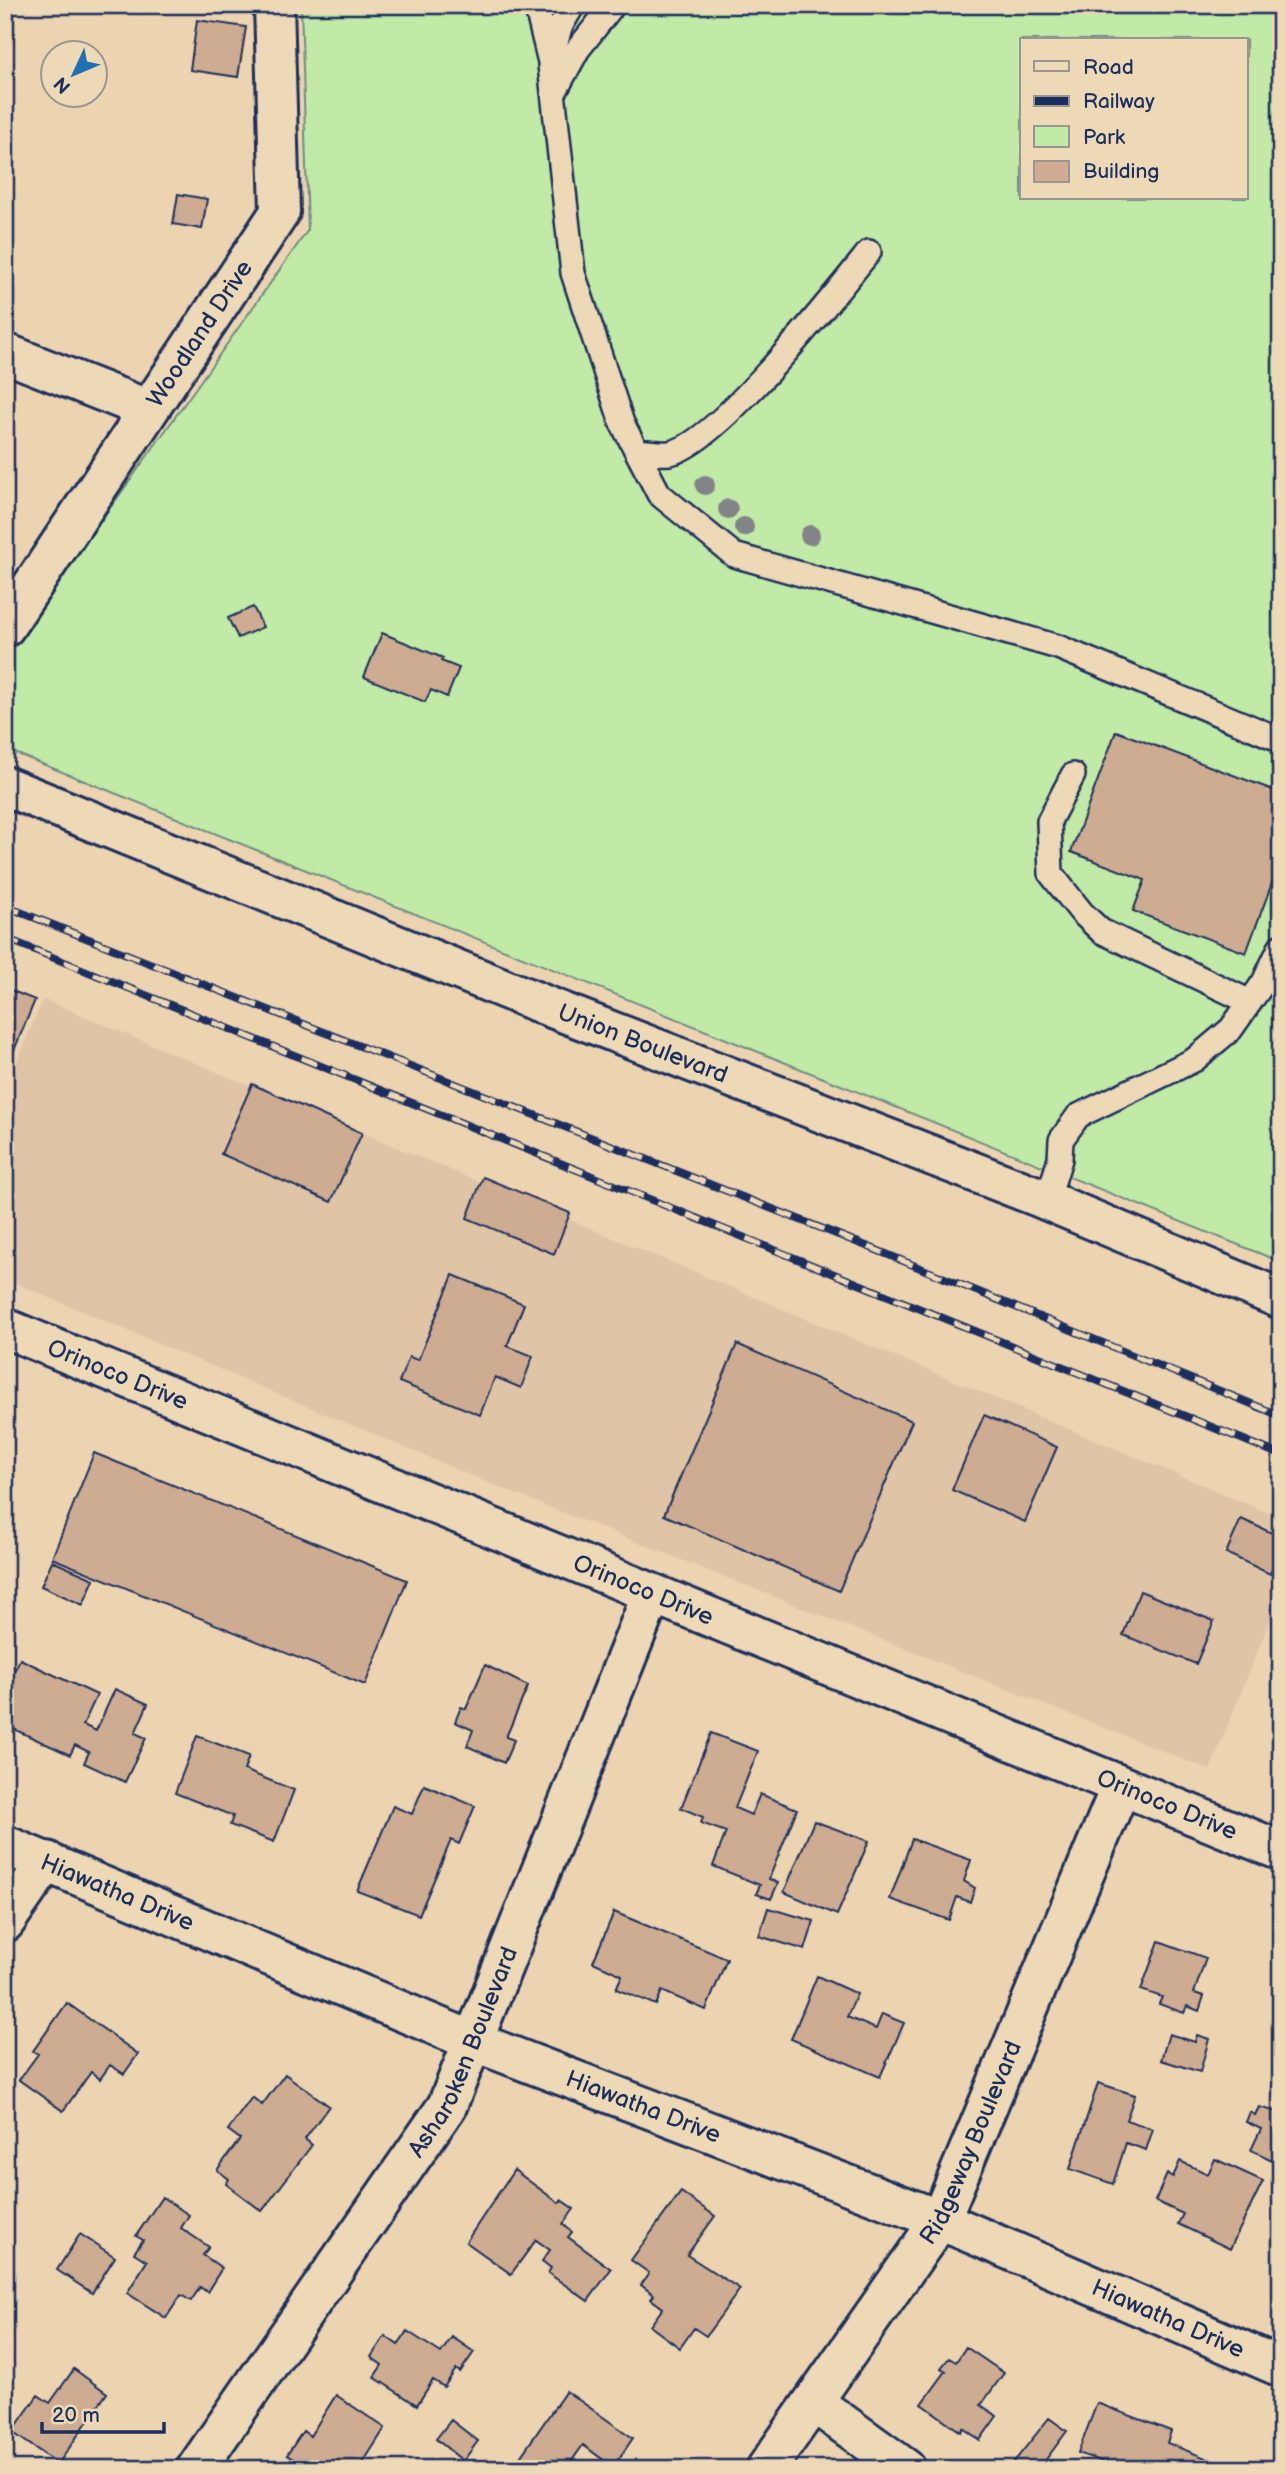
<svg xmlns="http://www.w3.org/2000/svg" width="1286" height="2474" font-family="'Balsamiq Sans',sans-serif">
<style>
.built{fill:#dfc5a6}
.green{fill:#c0eaa6;stroke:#6e8c82;stroke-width:2;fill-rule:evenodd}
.building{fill:#cdac91;stroke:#1b2f5e;stroke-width:2}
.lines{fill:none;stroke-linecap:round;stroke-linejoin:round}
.lane-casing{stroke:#1b2f5e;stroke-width:28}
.street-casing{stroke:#1b2f5e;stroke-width:44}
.secondary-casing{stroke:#1b2f5e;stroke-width:44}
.lane{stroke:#eed9b7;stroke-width:23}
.street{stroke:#eed9b7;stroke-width:38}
.secondary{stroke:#eed9b7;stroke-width:38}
.rail-casing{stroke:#1b2f5e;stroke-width:8}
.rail{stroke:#eed9b7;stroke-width:5;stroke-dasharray:16;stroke-linecap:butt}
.tree{fill:#838487}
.labels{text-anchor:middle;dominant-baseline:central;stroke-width:5;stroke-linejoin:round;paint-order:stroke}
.street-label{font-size:24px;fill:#1b2f5e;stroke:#eed9b7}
</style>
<rect width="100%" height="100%" fill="#edd4b1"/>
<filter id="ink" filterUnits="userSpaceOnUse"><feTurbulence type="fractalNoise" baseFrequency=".0143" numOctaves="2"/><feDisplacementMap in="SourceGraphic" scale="14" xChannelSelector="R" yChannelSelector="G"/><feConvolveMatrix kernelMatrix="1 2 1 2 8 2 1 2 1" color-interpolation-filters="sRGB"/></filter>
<g filter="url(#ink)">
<!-- built -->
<path class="built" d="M43 999 1281 1518V1593L1210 1770 498 1487 5 1279V1090Z"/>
<!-- green -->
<path class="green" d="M301 5H1281V1262L5 749V656L308 230ZM1022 40H1246V198H1022Z"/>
<!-- building -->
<path class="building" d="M197 20 246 27 238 77 190 70Z
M178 194 207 199 202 229 173 224Z
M253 607 263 627 238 638 228 618Z
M382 633 443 658 441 661 459 668 447 697 431 690 425 702 364 677Z
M1116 731 1281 793V859L1246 953 1133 911 1145 880 1071 852Z
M5 988 35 1000 5 1072Z
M252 1084 362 1133 331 1202 221 1154Z
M483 1177 570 1213 554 1254 467 1218Z
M453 1275 524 1304 507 1346 533 1356 521 1388 495 1377 480 1415 399 1382 409 1357 418 1360Z
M737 1344 912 1421 839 1591 664 1515Z
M984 1415 1057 1447 1025 1522 952 1490Z
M94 1453 407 1580 365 1685 52 1558Z
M1241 1519 1281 1537V1551L1270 1574 1226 1553Z
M52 1561 94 1579 83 1605 41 1586Z
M1140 1591 1214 1621 1196 1664 1123 1635Z
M20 1659 97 1695 83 1725 96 1731 115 1689 148 1704 135 1733 146 1738 125 1782 84 1763 89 1752 75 1745 70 1755 5 1725V1690Z
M485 1665 528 1686 506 1737 514 1740 504 1763 467 1746 473 1730 455 1722 461 1707 466 1709Z
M711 1733 758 1751 735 1808 751 1815 760 1794 797 1809 769 1879 778 1883 771 1899 756 1894 760 1885 713 1866 726 1832 701 1823 703 1817 681 1808Z
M197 1736 249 1756 244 1770 294 1790 274 1842 230 1825 233 1816 175 1793Z
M424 1785 475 1806 459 1844 451 1840 419 1915 357 1891 393 1806 412 1814Z
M814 1821 869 1841 837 1915 784 1892Z
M912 1839 971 1860 964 1881 975 1888 970 1902 957 1897 949 1920 890 1899Z
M768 1908 814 1921 805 1950 759 1936Z
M614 1912 727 1959 706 2010 662 1991 656 2005 616 1989 622 1975 593 1962Z
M1159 1941 1206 1958 1194 1993 1204 1996 1199 2011 1187 2006 1184 2013 1159 2004 1162 1997 1141 1990Z
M817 1976 857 1994 847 2017 876 2029 882 2014 904 2023 880 2077 791 2039Z
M67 2003 138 2054 124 2074 110 2065 100 2079 91 2072 63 2111 19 2080 38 2054 33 2051Z
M1169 2034 1195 2042 1197 2035 1209 2039 1200 2072 1161 2060Z
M285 2074 329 2106 305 2139 312 2145 262 2211 226 2184 229 2179 217 2170 240 2139 228 2130 252 2097 262 2105Z
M1098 2083 1135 2095 1126 2120 1153 2129 1146 2150 1126 2143 1113 2184 1070 2169Z
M1259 2107 1281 2113V2164L1251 2150 1261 2129 1246 2122 1250 2112 1255 2115Z
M1215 2159 1263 2181 1230 2249 1178 2224 1183 2214 1155 2201 1167 2174 1173 2177 1180 2161 1208 2174Z
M514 2170 559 2203 561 2200 574 2209 563 2224 572 2232 568 2237 611 2269 588 2301 548 2273 551 2268 542 2261 550 2250 536 2240 511 2274 466 2242Z
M681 2192 715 2216 687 2255 740 2289 706 2336 694 2328 680 2348 650 2326 663 2308 651 2299 654 2295 641 2285 649 2273 631 2260Z
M162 2197 189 2215 181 2228 209 2247 203 2255 222 2268 207 2292 200 2287 191 2301 181 2295 166 2318 127 2293 147 2261 134 2253 143 2240 136 2236Z
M80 2234 115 2257 92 2293 57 2270Z
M407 2331 441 2353 452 2337 474 2352 460 2372 456 2369 444 2387 433 2380 417 2405 374 2377 382 2365 371 2357 385 2336 398 2345Z
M966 2347 1004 2373 981 2405 997 2416 980 2440 963 2428 961 2432 922 2404 946 2371 941 2368 949 2358 956 2362Z
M74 2369 107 2393 58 2464 12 2432 38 2395 50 2403Z
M566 2391 633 2438 613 2467 583 2445 566 2469H512Z
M336 2395 385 2428 359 2469H308L287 2455 303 2431 310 2436Z
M1097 2403 1171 2431 1167 2443 1211 2460 1208 2469H1122L1078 2453Z
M1049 2418 1067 2431 1039 2469 1010 2467Z
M451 2420 478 2441 463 2461 436 2439Z"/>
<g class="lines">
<defs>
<path id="lane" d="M536 5 550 62
M573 5 560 27 550 65 573 273 622 423 659 494 734 555 1058 647 1281 740
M554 93 578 49 613 5
M637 451C647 452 659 454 669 453 715 447 836 293 869 252
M1073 775 1049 821 1051 874 1082 913 1101 931 1250 1002
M1047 1201 1060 1159 1061 1140 1078 1116 1194 1060 1231 1029 1264 982 1281 946"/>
<g id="street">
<path d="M5 353 147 409"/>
<path id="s1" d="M5 627 280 212 274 5"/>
<path id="s2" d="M5 1845 475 2042 940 2220 1281 2367"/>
<path d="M5 1922 47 1861"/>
<path d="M813 2402 906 2469"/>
<path id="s3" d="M196 2469 447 2106 652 1594"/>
<path id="s4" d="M766 2469 940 2220 1121 1786"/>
</g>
<g id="secondary">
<path id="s5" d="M5 786 552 1008 1036 1196 1281 1299"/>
<path id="s6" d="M5 1328 1281 1851"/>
</g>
</defs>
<!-- lane casing -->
<use href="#lane" class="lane-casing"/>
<!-- street casing -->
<use href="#street" class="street-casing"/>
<!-- secondary casing -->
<use href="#secondary" class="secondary-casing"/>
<!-- lane -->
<use href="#lane" class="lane"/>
<!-- street -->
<use href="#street" class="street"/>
<!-- secondary -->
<use href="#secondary" class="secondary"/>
<defs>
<path id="rail" d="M5 906 874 1249 1281 1416
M5 938 1281 1455"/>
</defs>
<!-- rail casing -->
<use href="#rail" class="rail-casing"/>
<!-- rail -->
<use href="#rail" class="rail"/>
</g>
<!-- trees -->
<g class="tree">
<circle cx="705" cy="485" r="10"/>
<circle cx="728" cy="509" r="10"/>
<circle cx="744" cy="527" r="10"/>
<circle cx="810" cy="535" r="10"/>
</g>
</g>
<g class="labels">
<!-- street labels -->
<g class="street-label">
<text stroke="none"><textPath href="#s1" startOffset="352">Woodland Drive</textPath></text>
<text stroke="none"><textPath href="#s5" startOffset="688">Union Boulevard</textPath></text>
<text stroke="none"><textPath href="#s6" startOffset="122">Orinoco Drive</textPath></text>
<text stroke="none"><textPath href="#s6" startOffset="690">Orinoco Drive</textPath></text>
<text stroke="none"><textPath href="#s6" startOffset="1256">Orinoco Drive</textPath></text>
<text stroke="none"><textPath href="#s2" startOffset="122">Hiawatha Drive</textPath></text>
<text stroke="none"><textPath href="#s3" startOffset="497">Asharoken Boulevard</textPath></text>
<text stroke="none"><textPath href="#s2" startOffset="690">Hiawatha Drive</textPath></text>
<text stroke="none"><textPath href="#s4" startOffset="387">Ridgeway Boulevard</textPath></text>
<text stroke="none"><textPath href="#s2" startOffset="1256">Hiawatha Drive</textPath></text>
</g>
</g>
<!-- margin -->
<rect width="1286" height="2474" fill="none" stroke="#eed9b7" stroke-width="28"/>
<rect x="14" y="14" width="1258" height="2446" fill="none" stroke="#1b2f5e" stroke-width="2.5" filter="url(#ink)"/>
<!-- legend -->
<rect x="1020" y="38" width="228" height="161" fill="#eed9b7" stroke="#9a9593" stroke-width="2"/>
<rect x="1034" y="61" width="35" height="10" fill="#eed9b7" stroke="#9a9593" stroke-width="2"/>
<text x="1083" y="74" font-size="21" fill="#1b2f5e">Road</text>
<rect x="1034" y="96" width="35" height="10" fill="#1b2f5e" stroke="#9a9593" stroke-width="2"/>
<text x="1083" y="108" font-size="21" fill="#1b2f5e">Railway</text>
<rect x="1034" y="126" width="35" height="21" fill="#c0eaa6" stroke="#9a9593" stroke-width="2"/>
<text x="1083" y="144" font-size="21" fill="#1b2f5e">Park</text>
<rect x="1034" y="161" width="35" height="21" fill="#cdac91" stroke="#9a9593" stroke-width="2"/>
<text x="1083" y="178" font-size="21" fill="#1b2f5e">Building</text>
<!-- north arrow -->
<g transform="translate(74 74) rotate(226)"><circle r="33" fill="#eed9b7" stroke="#9a9593" stroke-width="2"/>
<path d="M0-5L12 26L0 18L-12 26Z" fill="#1f6fb2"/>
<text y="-10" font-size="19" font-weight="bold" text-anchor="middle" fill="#1b2f5e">N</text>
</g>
<!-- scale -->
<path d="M42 2422v10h122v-10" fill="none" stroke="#1b2f5e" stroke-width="3.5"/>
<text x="52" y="2422" font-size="21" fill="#1b2f5e" stroke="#eed9b7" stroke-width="5" paint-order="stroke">20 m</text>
</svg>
